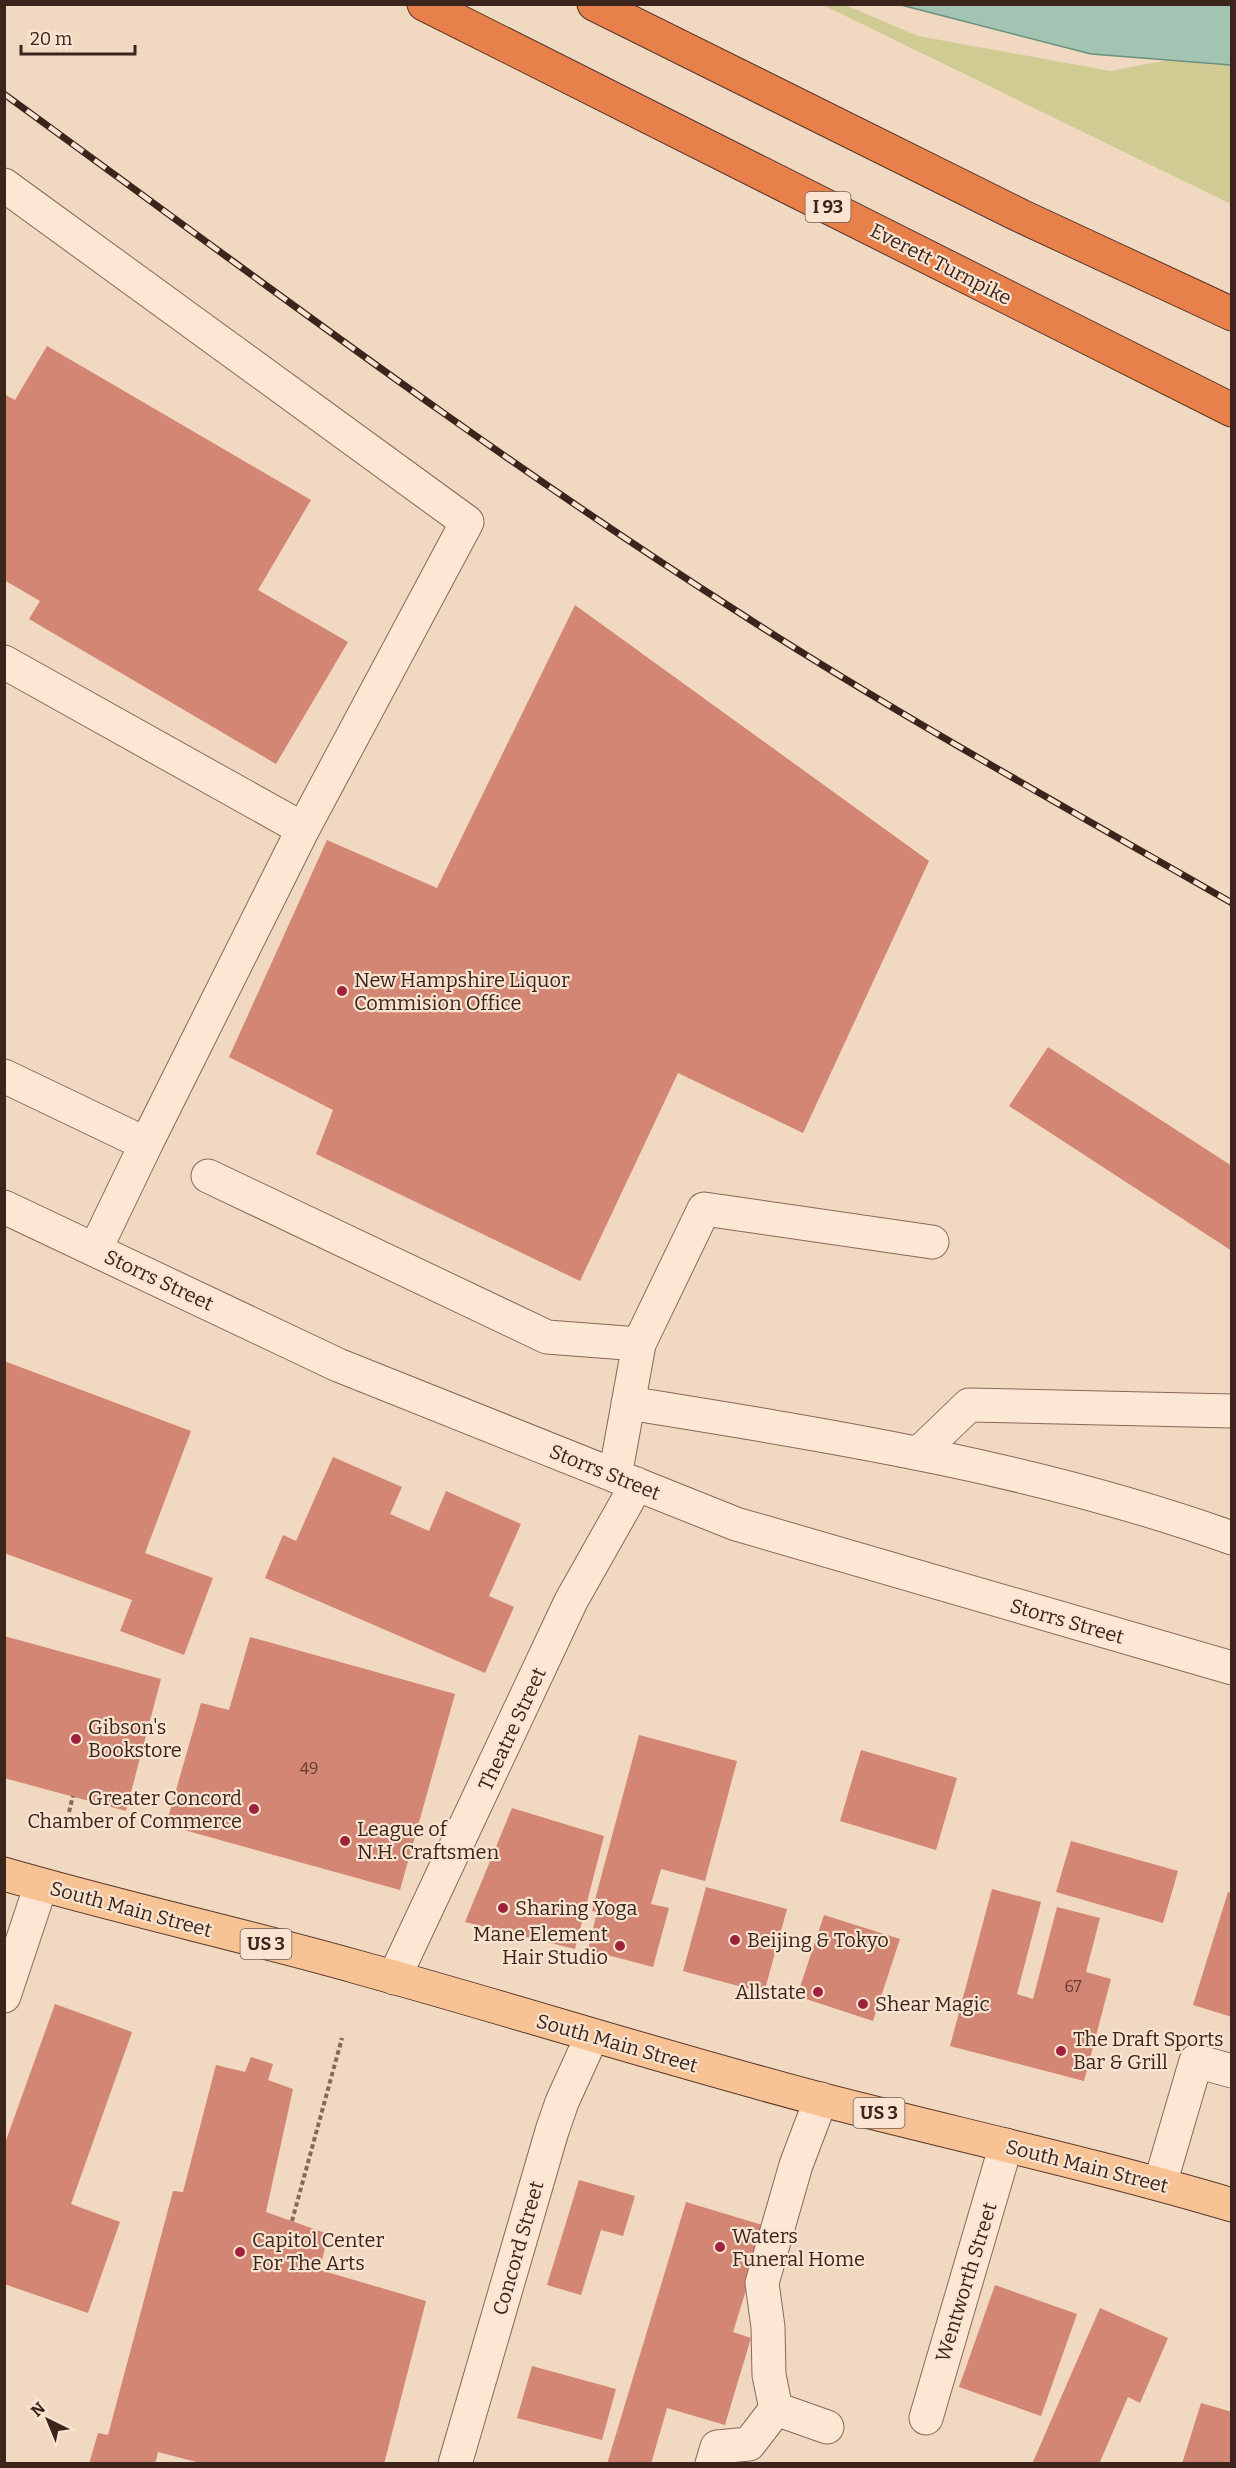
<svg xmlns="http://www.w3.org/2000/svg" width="1236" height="2468" font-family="Bitter,serif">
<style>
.green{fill:#d0ca93}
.water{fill:#a3c3b3;stroke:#69917f;stroke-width:1.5}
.building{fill:#d28673}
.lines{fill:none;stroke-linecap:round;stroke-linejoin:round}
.minor-casing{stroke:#8b6756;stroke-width:35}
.major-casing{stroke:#59372b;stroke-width:35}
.highway-casing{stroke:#59372b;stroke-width:35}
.path{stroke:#8b6756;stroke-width:4;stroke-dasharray:4.5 3;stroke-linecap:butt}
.minor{stroke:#fbe7d4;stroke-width:33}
.major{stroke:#f7c394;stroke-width:33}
.highway{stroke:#e7804a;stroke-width:33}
.rail-casing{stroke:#3a241c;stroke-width:7}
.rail{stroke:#f8e4d0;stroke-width:4.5;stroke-dasharray:14;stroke-linecap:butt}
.poi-dot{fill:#9f223d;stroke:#f8e4d0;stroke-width:2}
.labels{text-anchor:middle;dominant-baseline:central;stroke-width:4.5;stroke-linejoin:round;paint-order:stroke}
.number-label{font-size:16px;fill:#603c32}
.shield{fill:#f8e4d0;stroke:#735e52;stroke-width:1.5}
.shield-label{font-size:18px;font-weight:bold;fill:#3a241c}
.street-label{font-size:20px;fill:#3a241c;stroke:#f8e4d0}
.poi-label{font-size:20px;fill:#3a241c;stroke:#f8e4d0;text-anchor:start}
</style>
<rect width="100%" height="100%" fill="#f1d8c0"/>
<!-- green -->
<path class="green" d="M823 5H845L918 36 1110 71 1195 55 1231 65V204Z"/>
<!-- water -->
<path class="water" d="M901 5H1231V65L1091 54Z"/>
<!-- building -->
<path class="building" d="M47 346 311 500 258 590 348 642 276 764 29 619 40 601 4 580V394L15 400Z
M575 605 929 861 803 1133 678 1073 580 1281 316 1154 333 1110 229 1057 327 840 437 888Z
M1048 1047 1232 1166V1251L1009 1106Z
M4 1361 191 1431 145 1553 213 1578 184 1655 120 1631 132 1600 4 1553Z
M333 1457 402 1487 390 1514 429 1531 446 1491 521 1524 489 1596 514 1607 485 1673 265 1578 283 1535 296 1541Z
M4 1636 161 1679 126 1811 4 1778Z
M250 1637 455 1694 400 1890 166 1825 201 1703 229 1710Z
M639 1735 737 1761 705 1881 661 1869 651 1904 669 1908 653 1967 588 1950 597 1912 592 1911Z
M861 1750 957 1778 936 1850 840 1821Z
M512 1808 604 1836 575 1949 465 1922Z
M1071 1841 1178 1871 1163 1923 1056 1892Z
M706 1887 787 1909 764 1993 683 1971Z
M992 1889 1041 1902 1017 1994 1033 1999 1057 1907 1100 1918 1086 1972 1111 1979 1084 2081 950 2046Z
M1228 1892 1232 1893V2017L1193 2005Z
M824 1915 900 1939 873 2021 797 1996Z
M55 2004 132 2032 71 2204 120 2222 88 2313 4 2284V2146Z
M251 2057 273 2064 268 2080 293 2089 266 2212 328 2234 320 2270 426 2301 384 2464H204L158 2452 155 2464H89L98 2433 108 2435 173 2191 183 2192 216 2065 245 2072Z
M579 2180 635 2196 623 2236 601 2230 581 2295 547 2285Z
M686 2202 766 2226 733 2332 751 2338 725 2425 667 2408 651 2464H607Z
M995 2285 1077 2314 1041 2416 959 2387Z
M1100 2308 1168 2338 1140 2403 1128 2397 1099 2464H1032Z
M532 2366 616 2389 602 2440 517 2418Z
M1201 2403 1232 2412V2464H1182Z"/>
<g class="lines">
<defs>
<path id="minor" d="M4 185 467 522 303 829
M4 662 303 829 146 1144 4 1076
M208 1176 547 1337 639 1344
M4 1207 338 1365 736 1524 1232 1668
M95 1250 146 1144
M628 1403C832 1436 1037 1468 1232 1538
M919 1453 969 1405 1232 1411
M615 1476 639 1344 704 1209 932 1242
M394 1978 571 1601 637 1484
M4 1996 41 1885
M1160 2184 1196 2061 1232 2071
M776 2409 827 2427
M926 2418 1006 2145
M455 2464 552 2131 562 2102 592 2036
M712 2464 717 2447 749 2444 776 2409 769 2375 768 2327 762 2283 796 2165 821 2099"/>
<path id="major" d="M4 1874C121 1908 240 1934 357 1967 513 2010 667 2059 823 2100 959 2135 1097 2165 1232 2205"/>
<path id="highway" d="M424 4 1232 410
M594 4 1021 216 1232 314"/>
</defs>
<!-- minor casing -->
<use href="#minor" class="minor-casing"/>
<!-- major casing -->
<use href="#major" class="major-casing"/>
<!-- highway casing -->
<use href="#highway" class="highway-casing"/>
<!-- path -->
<path class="path" d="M69 1812 73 1796
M292 2221 342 2038"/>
<!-- minor -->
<use href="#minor" class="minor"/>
<!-- major -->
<use href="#major" class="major"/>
<!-- highway -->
<use href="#highway" class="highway"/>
<defs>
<path id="rail" d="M4 94C245 269 484 450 735 610 896 714 1065 807 1232 903"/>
</defs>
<!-- rail casing -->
<use href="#rail" class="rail-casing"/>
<!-- rail -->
<use href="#rail" class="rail"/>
</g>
<!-- markers -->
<g class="poi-dot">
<circle cx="342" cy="991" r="6"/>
<circle cx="76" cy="1739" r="6"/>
<circle cx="254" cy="1809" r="6"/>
<circle cx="345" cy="1841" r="6"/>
<circle cx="503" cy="1908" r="6"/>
<circle cx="735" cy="1940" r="6"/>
<circle cx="620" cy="1946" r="6"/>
<circle cx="818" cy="1992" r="6"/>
<circle cx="863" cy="2004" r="6"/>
<circle cx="1061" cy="2051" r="6"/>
<circle cx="720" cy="2247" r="6"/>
<circle cx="240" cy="2252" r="6"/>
</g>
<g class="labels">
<!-- number labels -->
<g class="number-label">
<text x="309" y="1768">49</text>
<text x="1073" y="1986">67</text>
</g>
<!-- shield labels -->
<g class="shield">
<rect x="805.5" y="192" width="45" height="30" rx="4.5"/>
<rect x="240.5" y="1929" width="51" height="30" rx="4.5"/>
<rect x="853.5" y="2098" width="51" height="30" rx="4.5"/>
</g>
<g class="shield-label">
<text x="828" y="207">I 93</text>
<text x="266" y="1944">US 3</text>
<text x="879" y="2113">US 3</text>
</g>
<!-- street labels -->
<g class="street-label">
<text transform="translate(941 264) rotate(27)">Everett Turnpike</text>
<text transform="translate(159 1280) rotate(25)">Storrs Street</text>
<text transform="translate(605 1472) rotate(22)">Storrs Street</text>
<text transform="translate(1067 1621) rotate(16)">Storrs Street</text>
<text transform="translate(512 1729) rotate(-65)">Theatre Street</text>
<text transform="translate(131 1909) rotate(15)">South Main Street</text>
<text transform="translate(617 2043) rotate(16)">South Main Street</text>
<text transform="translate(1087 2166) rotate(14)">South Main Street</text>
<text transform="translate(518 2248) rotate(-74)">Concord Street</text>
<text transform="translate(966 2282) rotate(-73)">Wentworth Street</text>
</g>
<!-- poi labels -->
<g class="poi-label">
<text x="354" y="980">New Hampshire Liquor<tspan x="354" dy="23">Commision Office</tspan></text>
<text x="88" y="1727">Gibson's<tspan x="88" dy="23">Bookstore</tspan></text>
<text x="242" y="1798" text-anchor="end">Greater Concord<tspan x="242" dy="23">Chamber of Commerce</tspan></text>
<text x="357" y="1829">League of<tspan x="357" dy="23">N.H. Craftsmen</tspan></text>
<text x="515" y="1908">Sharing Yoga</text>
<text x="608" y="1934" text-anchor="end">Mane Element<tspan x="608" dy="23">Hair Studio</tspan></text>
<text x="747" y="1940">Beijing &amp; Tokyo</text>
<text x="806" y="1992" text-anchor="end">Allstate</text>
<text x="875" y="2004">Shear Magic</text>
<text x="1073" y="2039">The Draft Sports<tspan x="1073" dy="23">Bar &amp; Grill</tspan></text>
<text x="732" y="2236">Waters<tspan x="732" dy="23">Funeral Home</tspan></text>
<text x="252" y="2240">Capitol Center<tspan x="252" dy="23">For The Arts</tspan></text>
</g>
</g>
<!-- border -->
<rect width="1236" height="2468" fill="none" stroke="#3a241c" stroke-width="12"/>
<!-- north arrow -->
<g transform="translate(48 2420) rotate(317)" stroke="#f8e4d0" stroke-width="4.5" paint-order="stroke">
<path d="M0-4.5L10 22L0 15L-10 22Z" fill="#3a241c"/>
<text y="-9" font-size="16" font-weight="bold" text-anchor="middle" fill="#3a241c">N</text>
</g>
<!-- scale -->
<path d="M21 45v9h114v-9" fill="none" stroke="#3a241c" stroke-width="3"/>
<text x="30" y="45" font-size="18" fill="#3a241c" stroke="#f8e4d0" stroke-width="4.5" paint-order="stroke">20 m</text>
</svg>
